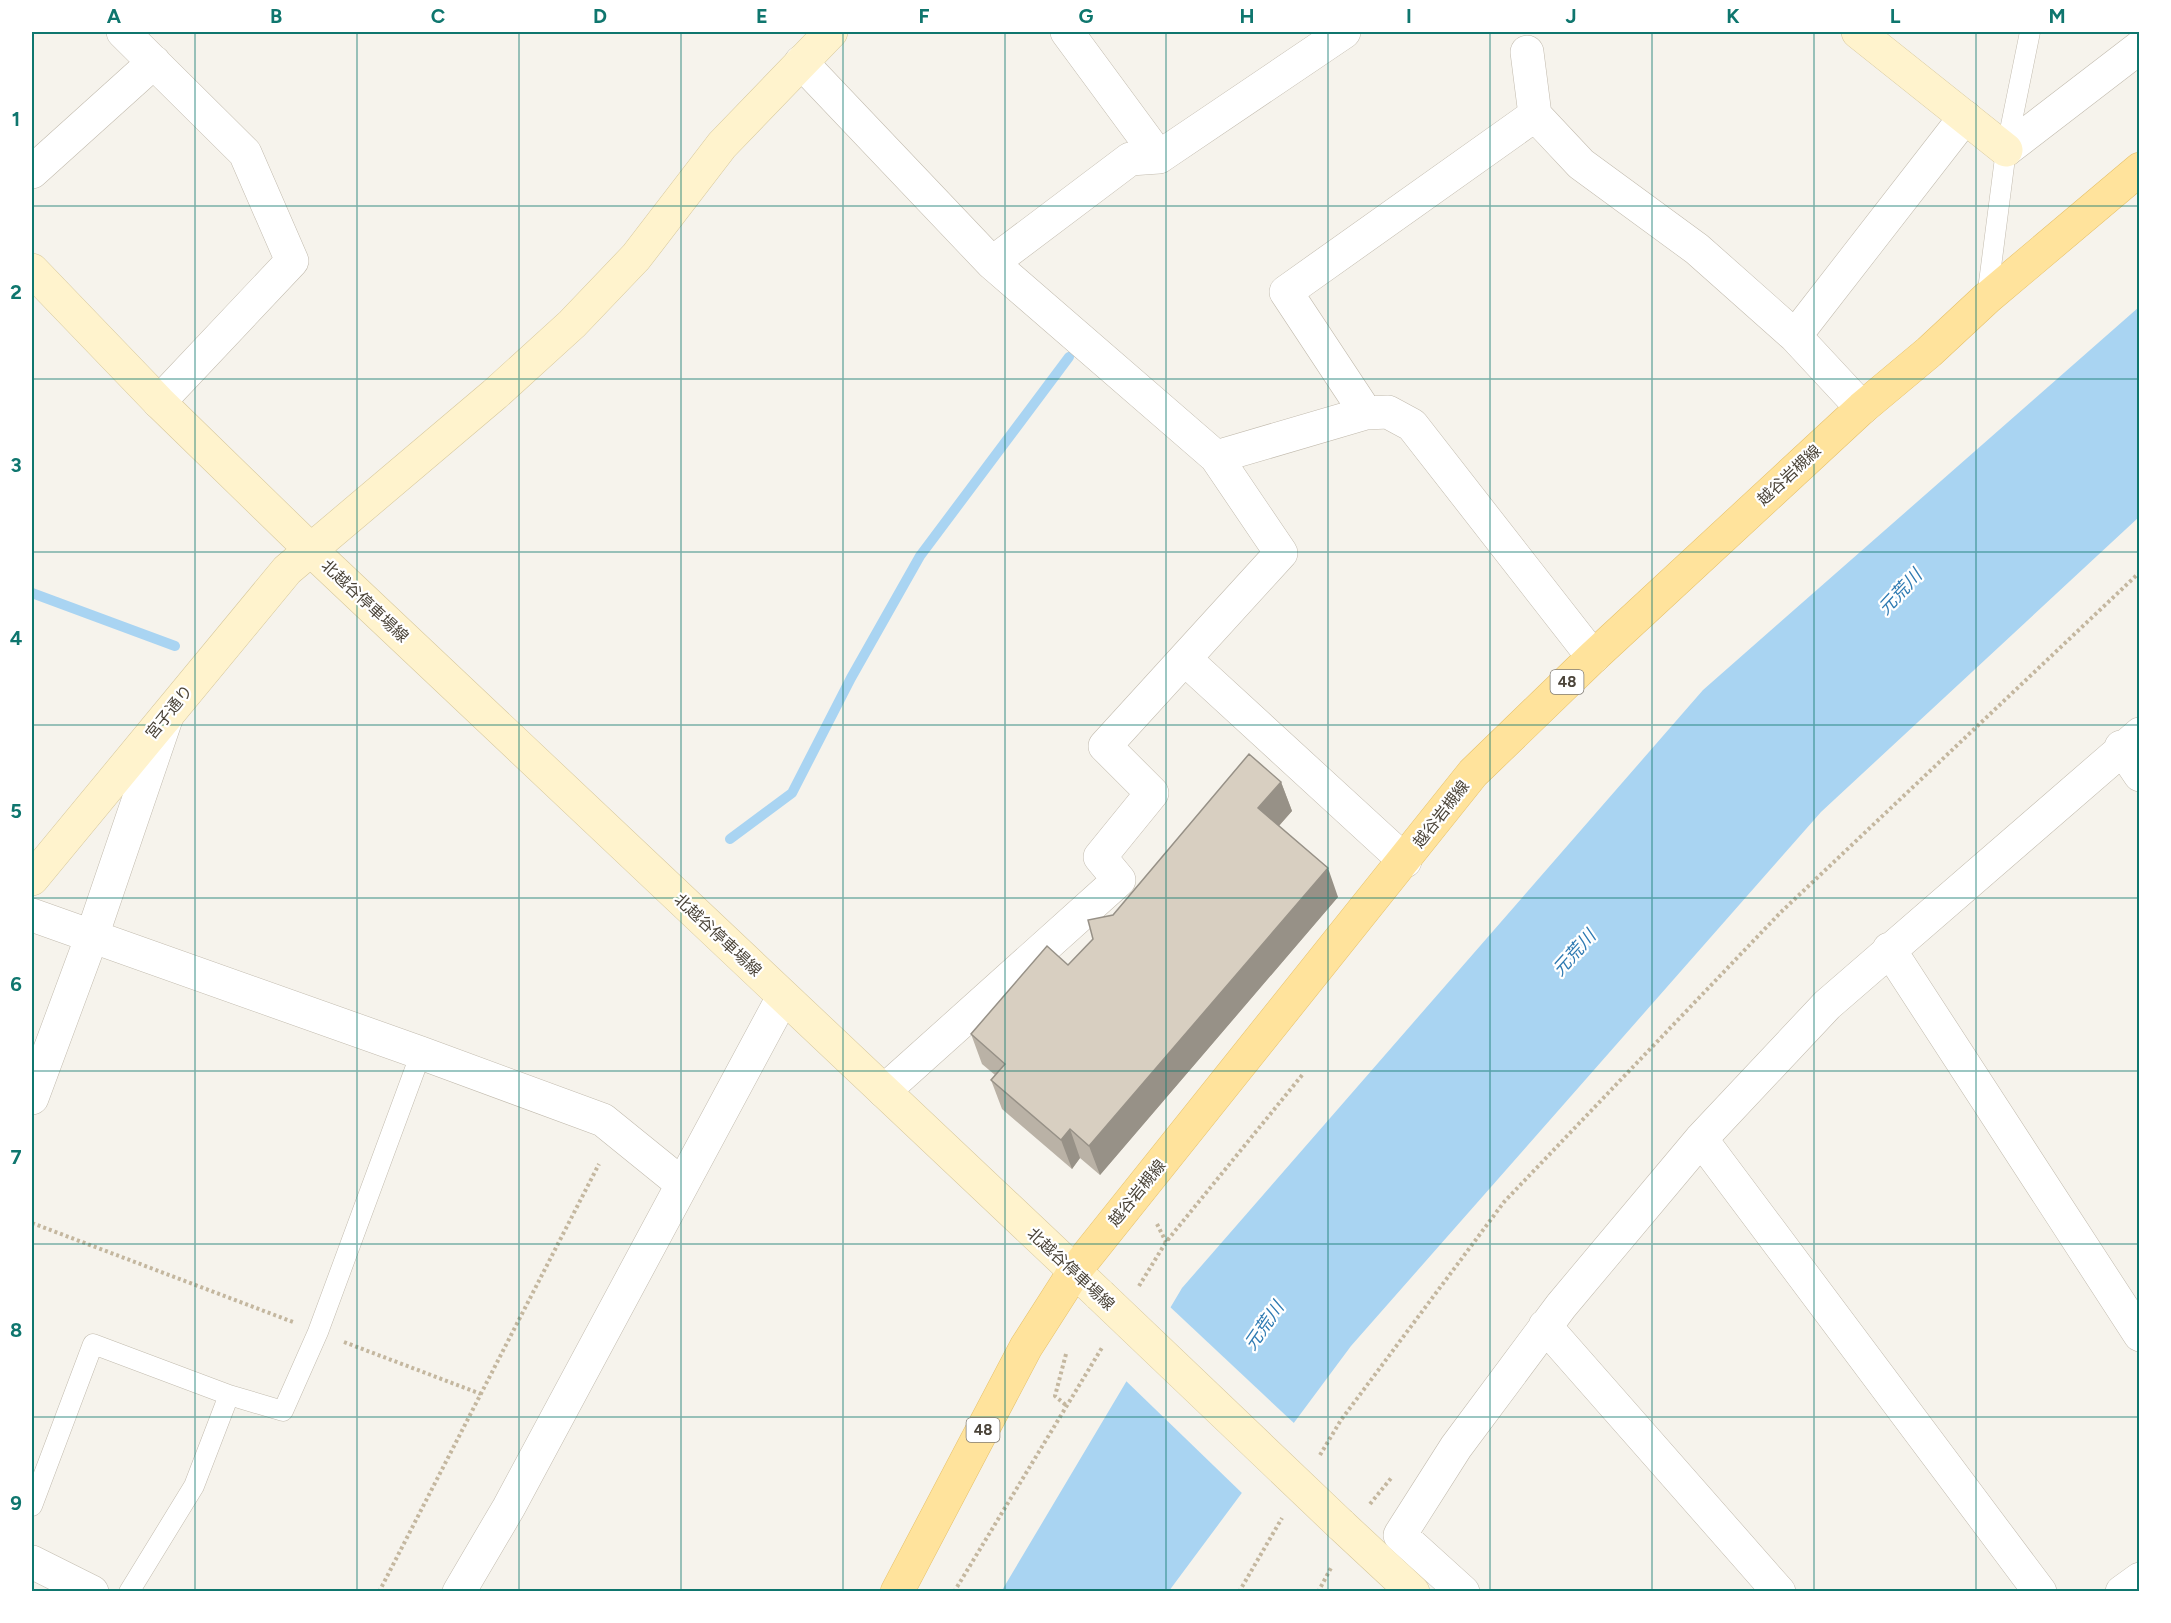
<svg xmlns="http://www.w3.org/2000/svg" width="2171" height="1623" font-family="Figtree,'Noto Sans JP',sans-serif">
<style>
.water{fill:#a9d4f2}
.pier{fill:#f6f3ec}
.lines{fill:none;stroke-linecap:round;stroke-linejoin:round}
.stream{stroke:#a9d4f2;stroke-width:10}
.lane-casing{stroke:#c2bbae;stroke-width:21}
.street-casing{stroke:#c2bbae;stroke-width:34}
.secondary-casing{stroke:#d6c79b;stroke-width:34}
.primary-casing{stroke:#e6c16a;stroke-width:34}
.path{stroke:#c4b79f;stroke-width:4;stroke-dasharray:3 3;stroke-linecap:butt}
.lane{stroke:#fff;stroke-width:20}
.street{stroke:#fff;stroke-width:33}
.secondary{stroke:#fff3cd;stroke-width:33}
.primary{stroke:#ffe39c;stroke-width:33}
.secondary-bridge-casing{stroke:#d6c79b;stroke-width:34;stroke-linecap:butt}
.secondary-bridge{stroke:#fff3cd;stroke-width:33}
.wall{fill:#bab2a6}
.shaded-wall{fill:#979187}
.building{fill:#d8cfc1;stroke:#979187;stroke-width:1.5}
.grid{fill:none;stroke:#0f766e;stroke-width:1.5;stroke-opacity:0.55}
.labels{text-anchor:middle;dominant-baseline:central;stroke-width:4.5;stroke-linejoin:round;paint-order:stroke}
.shield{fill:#fff;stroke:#817c74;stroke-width:1.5}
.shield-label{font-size:15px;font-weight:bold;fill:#4b4439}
.street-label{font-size:16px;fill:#4b4439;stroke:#fff}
.water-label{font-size:18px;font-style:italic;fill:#2e7ab2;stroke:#fff}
.neatline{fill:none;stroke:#0f766e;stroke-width:2}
.grid-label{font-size:20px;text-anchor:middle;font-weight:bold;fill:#0f766e}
</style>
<rect width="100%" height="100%" fill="#f6f3ec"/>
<!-- water -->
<path class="water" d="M2139 307V517L1821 812 1351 1346 1169 1591 1001 1592 1182 1288 1703 690Z"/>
<!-- pier -->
<path class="pier" d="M1168 1305 1296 1425 1244 1495 1124 1379Z"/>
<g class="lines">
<!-- stream -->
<path class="stream" d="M32 593 175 646
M730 839 792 793 851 678 920 556 1069 357"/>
<defs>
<path id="lane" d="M1987 298 2006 150 2030 32
M32 1506 93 1344 229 1395 283 1411 318 1332 421 1053
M129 1592 194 1486 229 1395"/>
<path id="street" d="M123 32 245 153 292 261 159 402
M1067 32 1159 157
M1527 52 1535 115 1581 164 1697 249 1795 336 1862 408
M801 62 992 263 1216 457 1366 413 1388 412 1412 425 1593 657
M2006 150 2140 47
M32 172 154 62
M992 263 1130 159 1159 157 1344 32
M1795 336 1965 117
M1366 413 1286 292 1535 115
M1186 660 1405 861
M2121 747 2140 775
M32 915 421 1053 603 1120 682 1184
M1889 949 2140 1335
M884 1091 1119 880 1100 857 1152 793 1105 746 1281 553 1216 457
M32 1098 92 936 167 716
M1701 1139 2040 1592
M1545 1326 1779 1592
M32 1562 92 1592
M459 1592 509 1507 783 997
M1463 1592 1400 1535 1456 1447 1561 1306 1701 1139 1827 1005 2140 734
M2122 1592 2140 1579"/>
<path id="secondary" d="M1858 32 2006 150
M32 270 159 402 311 550 1100 1295
M32 879 287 570 495 394 572 324 636 257 722 145 831 32
M1340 1524 1413 1592"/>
<path id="primary" d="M897 1592 1026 1347 1074 1272 1473 773 1593 657 1862 408 1929 352 1987 298 2140 169"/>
</defs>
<!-- lane casing -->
<use href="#lane" class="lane-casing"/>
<!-- street casing -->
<use href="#street" class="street-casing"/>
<!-- secondary casing -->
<use href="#secondary" class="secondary-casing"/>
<!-- primary casing -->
<use href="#primary" class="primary-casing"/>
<!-- path -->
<path class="path" d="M32 1223 293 1322
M1157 1224 1166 1242
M1139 1286 1166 1242 1303 1074
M344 1342 481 1394
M1066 1354 1055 1396 1067 1406
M1320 1455 1341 1420 1504 1202 1780 913 2140 572
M1370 1504 1392 1477
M379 1592 599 1164
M954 1592 1103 1346
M1239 1592 1282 1518
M1318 1592 1332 1566"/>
<!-- lane -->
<use href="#lane" class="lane"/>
<!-- street -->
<use href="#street" class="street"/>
<!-- secondary -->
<use href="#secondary" class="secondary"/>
<!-- primary -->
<use href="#primary" class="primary"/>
<defs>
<path id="secondary-bridge" d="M1100 1295 1340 1524"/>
</defs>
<!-- secondary-bridge casing -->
<use href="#secondary-bridge" class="secondary-bridge-casing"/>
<!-- secondary-bridge -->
<use href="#secondary-bridge" class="secondary-bridge"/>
</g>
<!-- wall -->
<path class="wall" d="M1281 782 1292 811 1279 826 1338 897 1100 1175 1080 1158 1072 1169 1002 1109 991 1080 995 1075 982 1064 971 1034 1068 965 1093 939Z"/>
<!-- shaded-wall -->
<path class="shaded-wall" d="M1281 782 1292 811 1269 837 1258 808Z
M1328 868 1338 897 1100 1175 1089 1146Z
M1070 1129 1080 1158 1072 1169 1061 1140Z"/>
<!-- building -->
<path class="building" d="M1249 754 1281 782 1258 808 1328 868 1089 1146 1070 1129 1061 1140 991 1080 1005 1064 971 1034 1047 946 1068 965 1093 939 1088 920 1113 915Z"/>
<!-- grid -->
<path class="grid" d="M195 32V1592M357 32V1592M519 32V1592M681 32V1592M843 32V1592M1005 32V1592M1166 32V1592M1328 32V1592M1490 32V1592M1652 32V1592M1814 32V1592M1976 32V1592M32 206H2140M32 379H2140M32 552H2140M32 725H2140M32 898H2140M32 1071H2140M32 1244H2140M32 1417H2140"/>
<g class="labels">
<!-- shield labels -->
<g class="shield">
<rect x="1550.5" y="670" width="33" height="24" rx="4.5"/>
<rect x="966.5" y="1418" width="33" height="24" rx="4.5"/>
</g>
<g class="shield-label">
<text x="1567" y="682">48</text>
<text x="983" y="1430">48</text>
</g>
<!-- street labels -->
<g class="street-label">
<text transform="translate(1789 475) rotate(-43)">越谷岩槻線</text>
<text transform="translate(365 601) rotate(43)">北越谷停車場線</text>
<text transform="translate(169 712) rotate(-51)">宮子通り</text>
<text transform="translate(1441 814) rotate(-52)">越谷岩槻線</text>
<text transform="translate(718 935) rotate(43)">北越谷停車場線</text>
<text transform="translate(1137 1193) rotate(-51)">越谷岩槻線</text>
<text transform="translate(1071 1269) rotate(43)">北越谷停車場線</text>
</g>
<!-- water labels -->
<g class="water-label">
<text transform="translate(1900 592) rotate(-47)">元荒川</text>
<text transform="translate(1574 953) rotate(-48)">元荒川</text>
<text transform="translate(1264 1326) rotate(-55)">元荒川</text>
</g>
</g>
<!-- border -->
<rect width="2171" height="1623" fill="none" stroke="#ffffff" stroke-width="66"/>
<rect x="33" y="33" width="2105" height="1557" class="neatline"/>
<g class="grid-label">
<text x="114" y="23">A</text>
<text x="276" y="23">B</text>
<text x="438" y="23">C</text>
<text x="600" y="23">D</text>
<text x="762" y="23">E</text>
<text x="924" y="23">F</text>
<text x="1086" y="23">G</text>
<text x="1247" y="23">H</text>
<text x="1409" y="23">I</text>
<text x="1571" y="23">J</text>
<text x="1733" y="23">K</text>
<text x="1895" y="23">L</text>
<text x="2057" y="23">M</text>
<text x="16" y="126">1</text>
<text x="16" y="299">2</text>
<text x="16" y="472">3</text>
<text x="16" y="645">4</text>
<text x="16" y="818">5</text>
<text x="16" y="991">6</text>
<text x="16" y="1164">7</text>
<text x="16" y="1337">8</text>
<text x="16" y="1510">9</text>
</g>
</svg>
